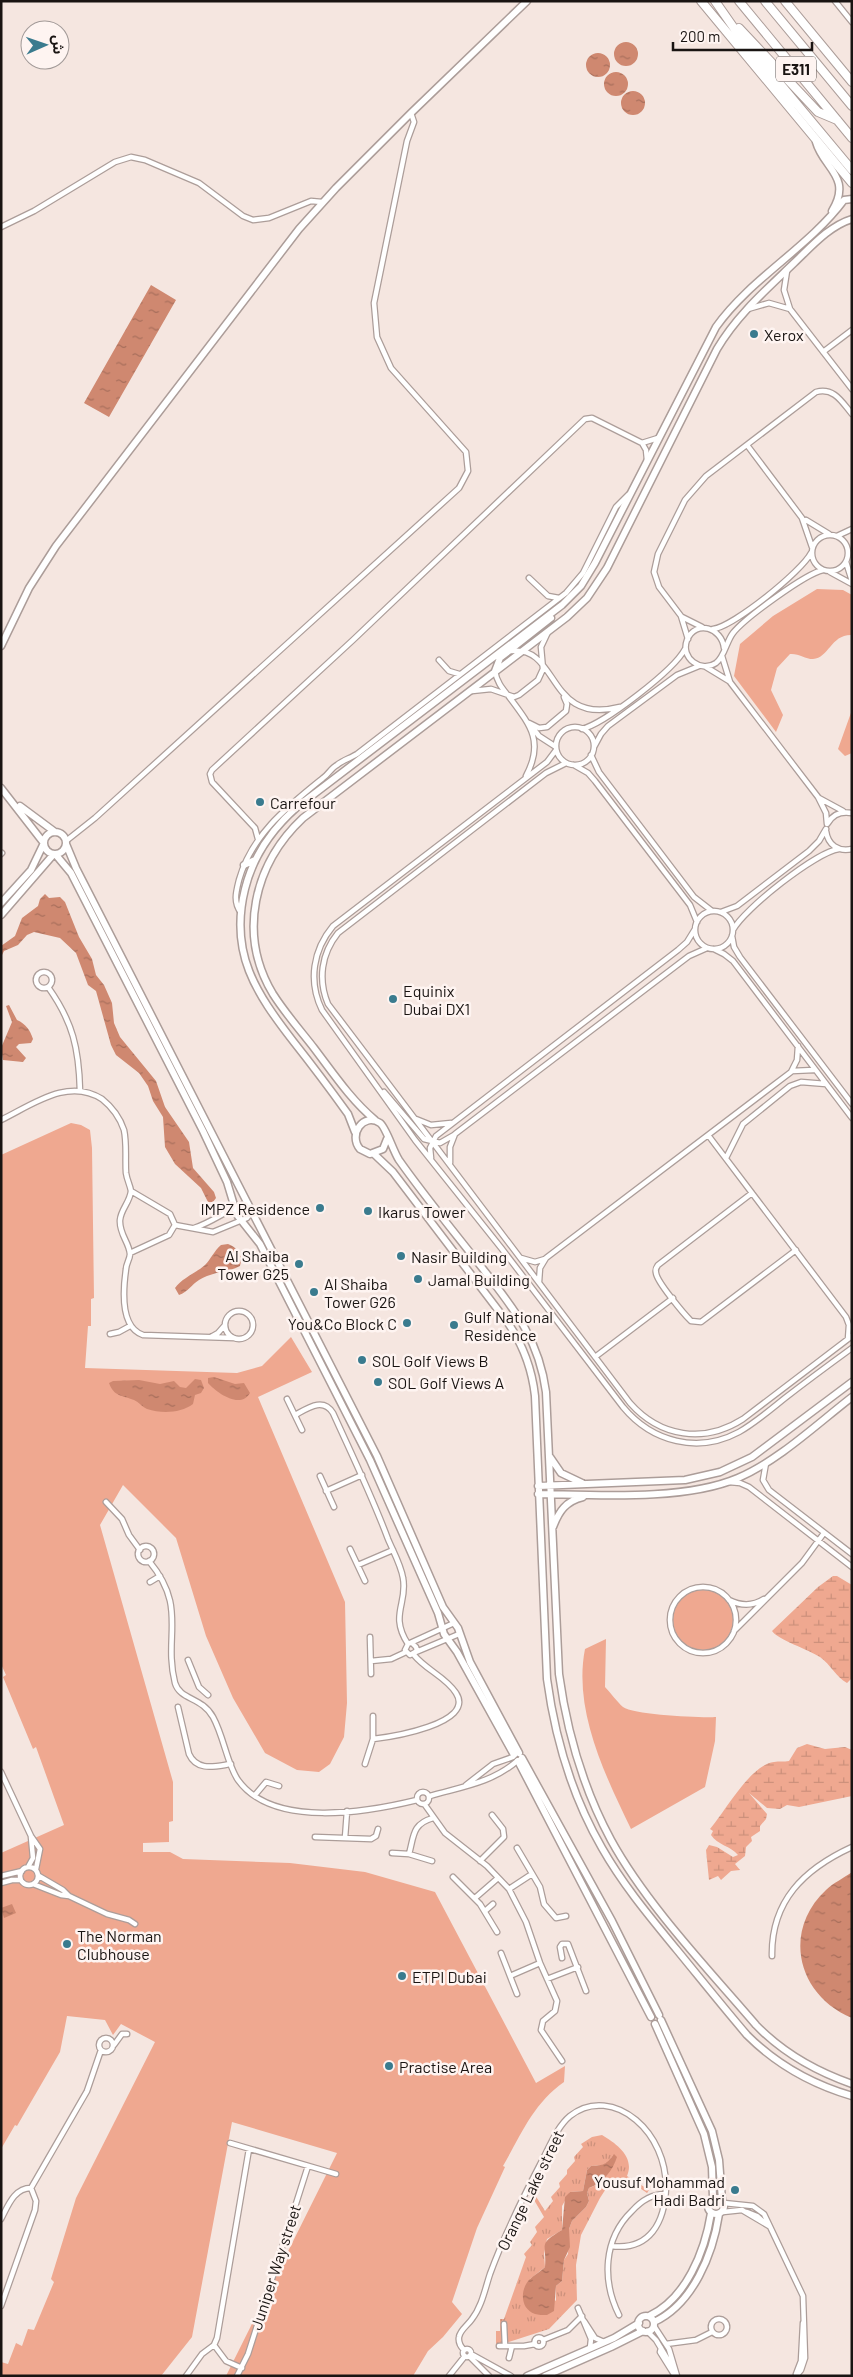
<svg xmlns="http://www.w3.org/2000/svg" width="853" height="2377" font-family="Barlow,'Noto Sans Arabic',sans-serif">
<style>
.grass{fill:#efa890}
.wetland{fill:url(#wetland-marsh)}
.park{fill:url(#park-tufts);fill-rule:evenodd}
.water{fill:url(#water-ripples)}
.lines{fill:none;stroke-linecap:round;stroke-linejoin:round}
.street-casing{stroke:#ac9d99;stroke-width:7}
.secondary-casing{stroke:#ac9d99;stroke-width:9}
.highway-casing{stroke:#ac9d99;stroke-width:10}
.street{stroke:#fff;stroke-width:4.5}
.secondary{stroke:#fff;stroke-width:6}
.highway{stroke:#fff;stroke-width:8}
.poi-dot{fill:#3a7b8e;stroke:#fef4f1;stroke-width:2}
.labels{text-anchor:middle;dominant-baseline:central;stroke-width:5;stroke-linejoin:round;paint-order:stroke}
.shield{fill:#fef4f1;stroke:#5e5755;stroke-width:1}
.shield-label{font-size:15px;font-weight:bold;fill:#191412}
.poi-label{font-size:16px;fill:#191412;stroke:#fef4f1;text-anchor:start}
.street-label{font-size:16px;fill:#191412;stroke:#fef4f1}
</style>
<defs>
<pattern id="wetland-marsh" width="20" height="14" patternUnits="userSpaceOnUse" patternTransform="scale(1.25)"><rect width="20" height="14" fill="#efa890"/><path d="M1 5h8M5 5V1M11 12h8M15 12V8" fill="none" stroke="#cc907b"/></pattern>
<pattern id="park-tufts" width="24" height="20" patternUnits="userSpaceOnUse" patternTransform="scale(1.25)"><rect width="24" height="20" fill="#efa890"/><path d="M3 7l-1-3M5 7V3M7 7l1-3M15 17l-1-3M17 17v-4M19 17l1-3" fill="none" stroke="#cc907b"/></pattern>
<pattern id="water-ripples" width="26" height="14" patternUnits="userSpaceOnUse" patternTransform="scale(1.25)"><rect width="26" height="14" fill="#cf8870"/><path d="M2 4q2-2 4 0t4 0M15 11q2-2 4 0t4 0" fill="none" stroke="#a76e5b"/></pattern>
</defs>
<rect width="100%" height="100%" fill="#f5e6e0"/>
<!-- grass -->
<path class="grass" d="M817 589 843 590 852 595V635C831 634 829 658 813 659 805 659 798 653 790 654L777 668 771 690 783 715 776 732 734 676 740 644 773 616Z
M852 710V753L845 756 838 749Z
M71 1123 81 1125 90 1130 92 1148 94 1298 91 1299V1326H88L85 1368 237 1373 262 1366 291 1337 312 1372 258 1397 345 1602 347 1703 344 1737 330 1764 319 1772 297 1770 265 1753 233 1698 206 1636 176 1538 123 1485 100 1525 173 1782V1821L169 1822V1842L143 1843V1852H170L183 1859 290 1863 365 1872 435 1892 536 2083 565 2066 564 2082C533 2104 522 2133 503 2166L505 2167 477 2228 452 2302 462 2314 443 2337 428 2351 413 2376H226L337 2153 232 2122 192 2337 161 2376H1V2362L8 2364 16 2343 22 2346 28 2329 34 2330 54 2282 51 2279 76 2198 155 2042 121 2024 113 2035 105 2020 67 2016 60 2052 17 2126 15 2125 1 2149V1853L64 1825 36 1747 33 1749 3 1677 6 1675 1 1664V1155Z
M673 1620a30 30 0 1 1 60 0a30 30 0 1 1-60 0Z
M606 1639 605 1687C611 1693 617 1702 623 1707 634 1715 701 1718 716 1717L715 1741 705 1787 631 1829C605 1775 573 1710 585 1649Z"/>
<!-- wetland -->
<path class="wetland" d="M833 1576H837L852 1585V1678L847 1683C836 1677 831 1665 820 1657 809 1650 777 1639 772 1631L818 1587Z
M807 1744 825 1749 845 1747 852 1750V1796L799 1807 787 1805 780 1809 767 1808 749 1793 767 1814 766 1819 760 1826V1831L751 1837 752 1841 746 1847 745 1856 735 1864 740 1870 731 1871 721 1880 718 1876 709 1880 706 1850 709 1845 717 1847 733 1857 738 1855C731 1846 717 1845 711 1835L713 1831 710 1829C725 1812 750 1765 774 1762 779 1761 784 1762 789 1761L797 1748Z"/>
<!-- park -->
<path class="park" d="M602 2135C617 2144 635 2157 627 2176L649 2190 647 2193 625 2178 609 2184 600 2198 581 2235 576 2265 577 2300 549 2329 496 2346V2331H500V2319H504L526 2257 524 2254 532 2245 530 2242 537 2232 535 2227 544 2217 530 2193 532 2190 545 2211 553 2201 551 2197 560 2187 559 2183 567 2174V2170L575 2161 574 2157 583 2147 581 2144 592 2137ZM613 2155C608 2169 605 2183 589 2188L587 2193 589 2201 586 2207 572 2221 569 2229 568 2254 564 2260 562 2281 556 2286V2301L530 2279 545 2267 544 2254 547 2239 562 2230V2206L570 2192 583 2191 587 2170 591 2166C603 2165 607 2166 613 2155Z"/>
<!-- water -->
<path class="water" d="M614 54a12 12 0 1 1 24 0a12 12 0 1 1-24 0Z
M586 65a12 12 0 1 1 24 0a12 12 0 1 1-24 0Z
M604 84a12 12 0 1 1 24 0a12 12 0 1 1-24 0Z
M621 103a12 12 0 1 1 24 0a12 12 0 1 1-24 0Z
M151 285 176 300 109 417 84 403Z
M45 894 49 898 60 897 65 902 79 937 92 959 96 975 104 985 112 1003 114 1023 120 1037 156 1081 165 1107 189 1142 193 1168 214 1192 216 1198 213 1202H208L201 1188 175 1164 165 1147 163 1117 153 1101 148 1086 139 1073 116 1055 111 1045 96 991 88 985 76 953 60 938 34 932 27 935 18 945 4 951 1 957V946L15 936 22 918 38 906 40 899Z
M9 1005 17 1020C26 1024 30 1030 33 1039L31 1043 19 1044 16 1047 26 1058 23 1062 3 1060 1 1048 12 1022 6 1006Z
M228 1244C238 1248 243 1255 240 1266 226 1273 214 1271 199 1280 191 1285 188 1292 179 1295L175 1288C182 1278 196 1273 205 1265 211 1259 214 1251 221 1245Z
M214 1377 235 1384 244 1383 250 1393C240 1410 216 1392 208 1383V1378Z
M195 1379 201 1380 204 1388 201 1393 195 1395 193 1404C181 1413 162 1414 147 1409 142 1407 139 1402 134 1400 122 1395 114 1397 109 1383L113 1381 139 1380 160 1384 174 1381 180 1387 186 1388Z
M852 1872V2018C797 1995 782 1931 826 1890 833 1883 844 1878 852 1872Z
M12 1904 16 1913 4 1918 1 1908Z
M614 2154 617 2157C613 2170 603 2183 589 2188L587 2193 589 2201 586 2207 572 2221 569 2229 570 2247 564 2260 562 2281 556 2286 554 2311 547 2315C543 2315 538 2315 535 2314 520 2309 520 2290 529 2280 534 2275 540 2272 545 2267 547 2243 537 2245 562 2230L565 2197 570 2192 583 2191 587 2170 591 2166C604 2165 606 2165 614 2154Z"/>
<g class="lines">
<defs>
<path id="street" d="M835 1 852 22
M1 227 34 211 115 162 131 157 145 160 199 183 243 216 253 220 269 218 311 201 322 202
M787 271 784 290 790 309 852 389
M748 309 769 303 790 309
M823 352 852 330
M642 443 646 450 647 460
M747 445 802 518 812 547
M806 520 829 534
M812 553a18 18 0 1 1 36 0a18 18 0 1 1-36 0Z
M837 536 852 529
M846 562 852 581
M830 572 852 584
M529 578 548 596 559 598
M682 617 702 627
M713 629C733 627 802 571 811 553
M688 639 681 616 659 587 654 572 658 554 685 500 706 476 816 392C834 387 842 402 852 414
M724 648C722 628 696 619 687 640 680 658 701 673 716 663 725 656 726 642 733 633 745 618 805 574 823 570
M511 651C560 645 546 726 620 707
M722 656 730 682 818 797 826 813 827 824
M439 660 449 671 459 674
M706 667 729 681
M495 671C497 683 503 689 510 698 531 726 544 742 526 776
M472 691 491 689 514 697 519 695 538 680 543 669 541 647 548 632
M529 723 539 728 547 727 566 711 567 704 564 697
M532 727 539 736 556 747
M556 746a19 19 0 1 1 38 0a19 19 0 1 1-38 0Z
M582 729C604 724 674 670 685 649
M594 747 601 734 608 726 677 675 699 666
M556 750 547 762 333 926C313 950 308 981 322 1010L415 1140 502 1249 623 1407C652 1442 698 1454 739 1432 755 1423 770 1410 785 1398 807 1381 830 1364 852 1348
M591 755 599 772 694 897 712 911
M566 763 546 773 338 933C321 954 318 980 328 1004L630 1403C660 1437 704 1444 743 1419L852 1336
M574 765 588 773 595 781 690 905 697 922
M819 798 843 811
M828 823C833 814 841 811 852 813
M826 831C828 845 838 852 852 849
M258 839 255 828 212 782 210 774 212 770 353 640 585 419 592 418 642 443 658 438
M66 841 95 818 459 488 468 471 466 452 391 368 377 337 374 303 407 141 414 122 411 113
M1 854 2 853
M695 930a19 19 0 1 1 38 0a19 19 0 1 1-38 0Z
M721 912 737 906 809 851 819 841 826 829
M241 913C233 902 236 892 239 880 252 834 287 807 323 778 329 774 331 768 337 765 343 760 351 758 357 754L566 593 583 573 616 507 628 495
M733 930C744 909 816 852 839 849
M732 936 734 947 740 957 852 1104
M714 949 724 954 733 961 852 1118
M36 980a8 8 0 1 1 16 0a8 8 0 1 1-16 0Z
M48 987C73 1022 79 1049 80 1091
M792 1071 814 1070
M384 1092 424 1139 440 1143 454 1135
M416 1119 431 1125 451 1123
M1 1120C32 1105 68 1077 102 1099 112 1107 120 1118 124 1130 127 1144 125 1159 126 1173 127 1180 130 1185 131 1191 130 1202 121 1209 120 1220 119 1234 129 1242 130 1254 130 1259 126 1264 126 1269 123 1290 120 1327 143 1335L234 1338
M708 1135 846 1317 849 1325 848 1339
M431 1158 430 1148 436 1136 678 950 687 942 695 929
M726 1158 743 1124 790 1086 801 1082 826 1084
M450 1163V1147L455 1134 689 956 707 948
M752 1193 658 1265C656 1268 655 1269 656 1273 657 1282 684 1314 691 1321L701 1322 796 1250
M175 1225 213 1232 247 1218 252 1211
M194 1228C212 1223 234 1205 248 1203
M130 1253 169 1235 175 1225 170 1214 131 1191
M521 1258 535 1262 545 1259
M539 1282 540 1268 546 1258 791 1072 797 1060 798 1046
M225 1325a14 14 0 1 1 28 0a14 14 0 1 1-28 0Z
M110 1334 119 1332 130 1326
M211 1337 218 1333 225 1325
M595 1357 673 1298
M287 1399 302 1430
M295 1415C308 1408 323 1397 333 1413 352 1455 372 1496 388 1539 393 1551 401 1565 403 1578 408 1603 389 1615 408 1644
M766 1463 763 1480 769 1490 852 1554
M320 1476 334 1507
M729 1482 740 1483 749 1487 852 1567
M326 1491 362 1475
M106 1502 122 1519 129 1535 140 1550
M138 1554a8 8 0 1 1 16 0a8 8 0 1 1-16 0Z
M350 1549 365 1581
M149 1561C188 1608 163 1635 175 1683 180 1700 202 1697 213 1717 224 1737 227 1764 238 1780 273 1829 368 1812 417 1800
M358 1565 393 1550
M150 1582 160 1576
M670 1620a33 33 0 1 1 66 0a33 33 0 1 1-66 0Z
M729 1600C741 1606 753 1606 764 1599
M734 1631 802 1563 824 1533
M370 1637 371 1674
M412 1643 416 1647 417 1651 410 1655 405 1650 408 1644 454 1623
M416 1652 459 1634
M188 1660 199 1687 208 1695
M371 1661 391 1659 406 1652
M178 1707 189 1754C197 1772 216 1766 231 1764
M373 1739C390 1737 476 1724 456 1693 446 1677 426 1670 414 1655
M365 1764 373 1739V1716
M1 1772 31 1836 40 1849 36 1869
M466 1785 493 1764 513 1757
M417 1798a6 6 0 1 1 12 0a6 6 0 1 1-12 0Z
M255 1795 266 1782 279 1786
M430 1796C460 1787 492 1783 517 1761
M425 1805 445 1833 487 1866 509 1889 526 1922 540 1963 557 2001 555 2011 543 2021 541 2030 562 2061
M315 1837 371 1839 376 1836 378 1829
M345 1838 347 1811
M517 1848 540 1887 544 1904 556 1918 566 1916
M392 1853 409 1854 432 1861
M409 1854C414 1836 412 1824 433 1818
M480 1861 504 1837 503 1829 492 1815
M20 1876a9 9 0 1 1 18 0a9 9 0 1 1-18 0Z
M28 1867 33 1858 31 1837
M1 1876 22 1871
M39 1876 63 1890 69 1896 107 1914 129 1920 135 1924
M453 1877 480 1904 497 1932
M1 1883 12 1880H21
M33 1884 61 1895 69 1896
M509 1889 532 1874
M475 1898 498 1878
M485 1911 493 1904
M501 1953 517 1994
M772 1956C771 1901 804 1869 852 1847
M562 1958 560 1947 562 1944H568L586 1991
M510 1976 540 1963
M547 1979 578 1967
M99 2045a7 7 0 1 1 14 0a7 7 0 1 1-14 0Z
M114 2045 122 2034H127
M230 2143 336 2174
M31 2188 87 2091 101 2050
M724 2203 753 2206 764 2214 803 2296 805 2358 801 2370 796 2376
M723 2212 742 2210 769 2226
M747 2212 757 2216 766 2224
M1 2219C8 2206 14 2188 31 2188
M1 2306 35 2210 36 2201 31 2188
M578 2308 591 2339 590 2348
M619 2315C602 2281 603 2239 632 2211 641 2201 651 2194 665 2194
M711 2327a8 8 0 1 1 16 0a8 8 0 1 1-16 0Z
M584 2321 595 2338 604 2342
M504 2324 505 2346
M654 2326 669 2349 677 2376
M647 2331 656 2340 671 2365
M534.5 2342a4.5 4.5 0 1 1 9 0a4.5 4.5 0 1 1-9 0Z
M543 2340 568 2330 582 2316
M666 2344 696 2340 712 2332
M214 2345 226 2361 242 2368
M499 2346H524L535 2344
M661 2348 660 2352 675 2376
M463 2353a4 4 0 1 1 8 0a4 4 0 1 1-8 0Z
M464 2350C461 2347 458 2343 459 2337 460 2330 468 2325 472 2319 482 2306 485 2289 490 2274 505 2233 524 2195 544 2157 551 2143 558 2126 570 2116 591 2099 617 2104 636 2120 655 2136 666 2161 666 2187 665 2222 650 2251 611 2246
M471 2354 511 2376
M469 2356 489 2376
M509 2358 512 2346
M796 2374 801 2361 803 2323
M186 2376 202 2354 214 2345 217 2338 249 2149
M237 2376 248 2354 308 2166
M449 2376 465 2356"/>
<path id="secondary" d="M816 142C823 168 853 177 832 211
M1 646 29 588 56 546 299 229 336 188 411 113 527 1
M495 671 500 658 551 618
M1 788 43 842
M20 806 55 832
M44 843a11 11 0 1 1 22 0a11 11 0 1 1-22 0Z
M66 844 76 868 377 1456 443 1607 458 1628 470 1662 519 1753
M56 855 71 873 203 1131 227 1182 237 1215 260 1244 370 1460 438 1613 444 1634 457 1652 514 1755
M244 865 255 860
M1 903 31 870 43 845
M1 915 53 855
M375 1120C351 1100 333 1073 314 1048 300 1030 285 1013 273 994 237 934 254 864 303 818L567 617 587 598 607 568 717 349C737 315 766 290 794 263 811 247 829 226 852 219
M355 1132 348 1114C330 1089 312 1065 293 1041 256 993 229 953 245 889 253 856 272 829 297 807L562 605 581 586 595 563 716 327C751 278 808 248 844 200L852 199
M387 1139 383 1149 370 1154 360 1149C348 1135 363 1112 380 1123 386 1127 393 1151 399 1160 425 1197 455 1233 483 1269 514 1309 539 1339 546 1392L559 1674C567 1732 583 1788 611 1840 646 1904 708 1969 756 2025 783 2053 815 2071 852 2084
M373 1153 393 1172 508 1323C523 1345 532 1369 535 1396L547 1679C555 1738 572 1796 602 1848 623 1885 650 1917 677 1950 700 1978 723 2007 747 2035 777 2065 811 2084 852 2096
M550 1457 561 1473 582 1483
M538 1486 685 1480 720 1472 752 1457 852 1382
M538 1494C597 1495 684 1501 738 1478 778 1461 817 1424 852 1397
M553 1527C559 1511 566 1501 583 1497
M522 1758 612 1921 659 2015
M518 1761 651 2017
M661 2020 712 2131 719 2160 722 2200
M655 2024 704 2134 712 2167 713 2198
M708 2206a8 8 0 1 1 16 0a8 8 0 1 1-16 0Z
M649 2316C686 2299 705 2251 711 2213
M638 2324a8 8 0 1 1 16 0a8 8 0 1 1-16 0Z
M654 2322C693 2304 713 2254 719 2214
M527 2376 614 2338 639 2323
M545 2376 611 2347 643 2331"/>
<path id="highway" d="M701 1 852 183
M715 1 736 31 852 170
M739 1 852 138
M765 1 852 106
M785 1 852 82
M739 28 818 112 837 120"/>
</defs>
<!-- street casing -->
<use href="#street" class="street-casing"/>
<!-- secondary casing -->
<use href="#secondary" class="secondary-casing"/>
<!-- highway casing -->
<use href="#highway" class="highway-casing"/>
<!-- street -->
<use href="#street" class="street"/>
<!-- secondary -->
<use href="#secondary" class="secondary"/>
<!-- highway -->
<use href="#highway" class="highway"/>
</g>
<!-- markers -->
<g class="poi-dot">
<circle cx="754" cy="334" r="5"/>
<circle cx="260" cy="802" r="5"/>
<circle cx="393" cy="999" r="5"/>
<circle cx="320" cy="1208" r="5"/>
<circle cx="368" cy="1211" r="5"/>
<circle cx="401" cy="1256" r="5"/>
<circle cx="299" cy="1264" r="5"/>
<circle cx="418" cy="1279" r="5"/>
<circle cx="314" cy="1292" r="5"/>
<circle cx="407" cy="1323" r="5"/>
<circle cx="454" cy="1325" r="5"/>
<circle cx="362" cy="1360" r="5"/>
<circle cx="378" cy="1382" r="5"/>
<circle cx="67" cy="1944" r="5"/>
<circle cx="402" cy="1976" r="5"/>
<circle cx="389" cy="2066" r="5"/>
<circle cx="735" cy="2190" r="5"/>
</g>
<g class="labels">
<!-- shield labels -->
<rect class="shield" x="776" y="56.5" width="40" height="25" rx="4"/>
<g class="shield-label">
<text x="796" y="69">E311</text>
</g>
<!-- poi labels -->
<g class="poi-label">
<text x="764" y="334">Xerox</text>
<text x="270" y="802">Carrefour</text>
<text x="403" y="990">Equinix<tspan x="403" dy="18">Dubai DX1</tspan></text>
<text x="310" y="1208" text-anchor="end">IMPZ Residence</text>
<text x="378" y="1211">Ikarus Tower</text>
<text x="289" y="1255" text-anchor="end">Al Shaiba<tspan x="289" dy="18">Tower G25</tspan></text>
<text x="411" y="1256">Nasir Building</text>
<text x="428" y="1279">Jamal Building</text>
<text x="324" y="1283">Al Shaiba<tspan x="324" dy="18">Tower G26</tspan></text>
<text x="464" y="1316">Gulf National<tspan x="464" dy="18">Residence</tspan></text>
<text x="397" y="1323" text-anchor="end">You&amp;Co Block C</text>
<text x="372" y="1360">SOL Golf Views B</text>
<text x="388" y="1382">SOL Golf Views A</text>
<text x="77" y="1935">The Norman<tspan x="77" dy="18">Clubhouse</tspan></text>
<text x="412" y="1976">ETPI Dubai</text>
<text x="399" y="2066">Practise Area</text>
<text x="725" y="2181" text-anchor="end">Yousuf Mohammad<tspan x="725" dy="18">Hadi Badri</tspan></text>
</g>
<!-- street labels -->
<g class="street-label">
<text transform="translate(530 2190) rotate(-64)">Orange Lake street</text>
<text transform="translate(275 2267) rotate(-72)">Juniper Way street</text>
</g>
</g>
<!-- border -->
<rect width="853" height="2377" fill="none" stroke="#191412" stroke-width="5"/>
<!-- north arrow -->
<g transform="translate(45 45) rotate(88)"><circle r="24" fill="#fef4f1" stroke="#a29a98"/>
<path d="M0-4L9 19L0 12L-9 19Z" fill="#3a7b8e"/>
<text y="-8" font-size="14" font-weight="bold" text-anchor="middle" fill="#191412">ش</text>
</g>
<!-- scale -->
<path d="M673 42v8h139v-8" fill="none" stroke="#191412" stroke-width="2.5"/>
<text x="680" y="42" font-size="15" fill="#191412" stroke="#fef4f1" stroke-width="4" paint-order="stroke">200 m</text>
</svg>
